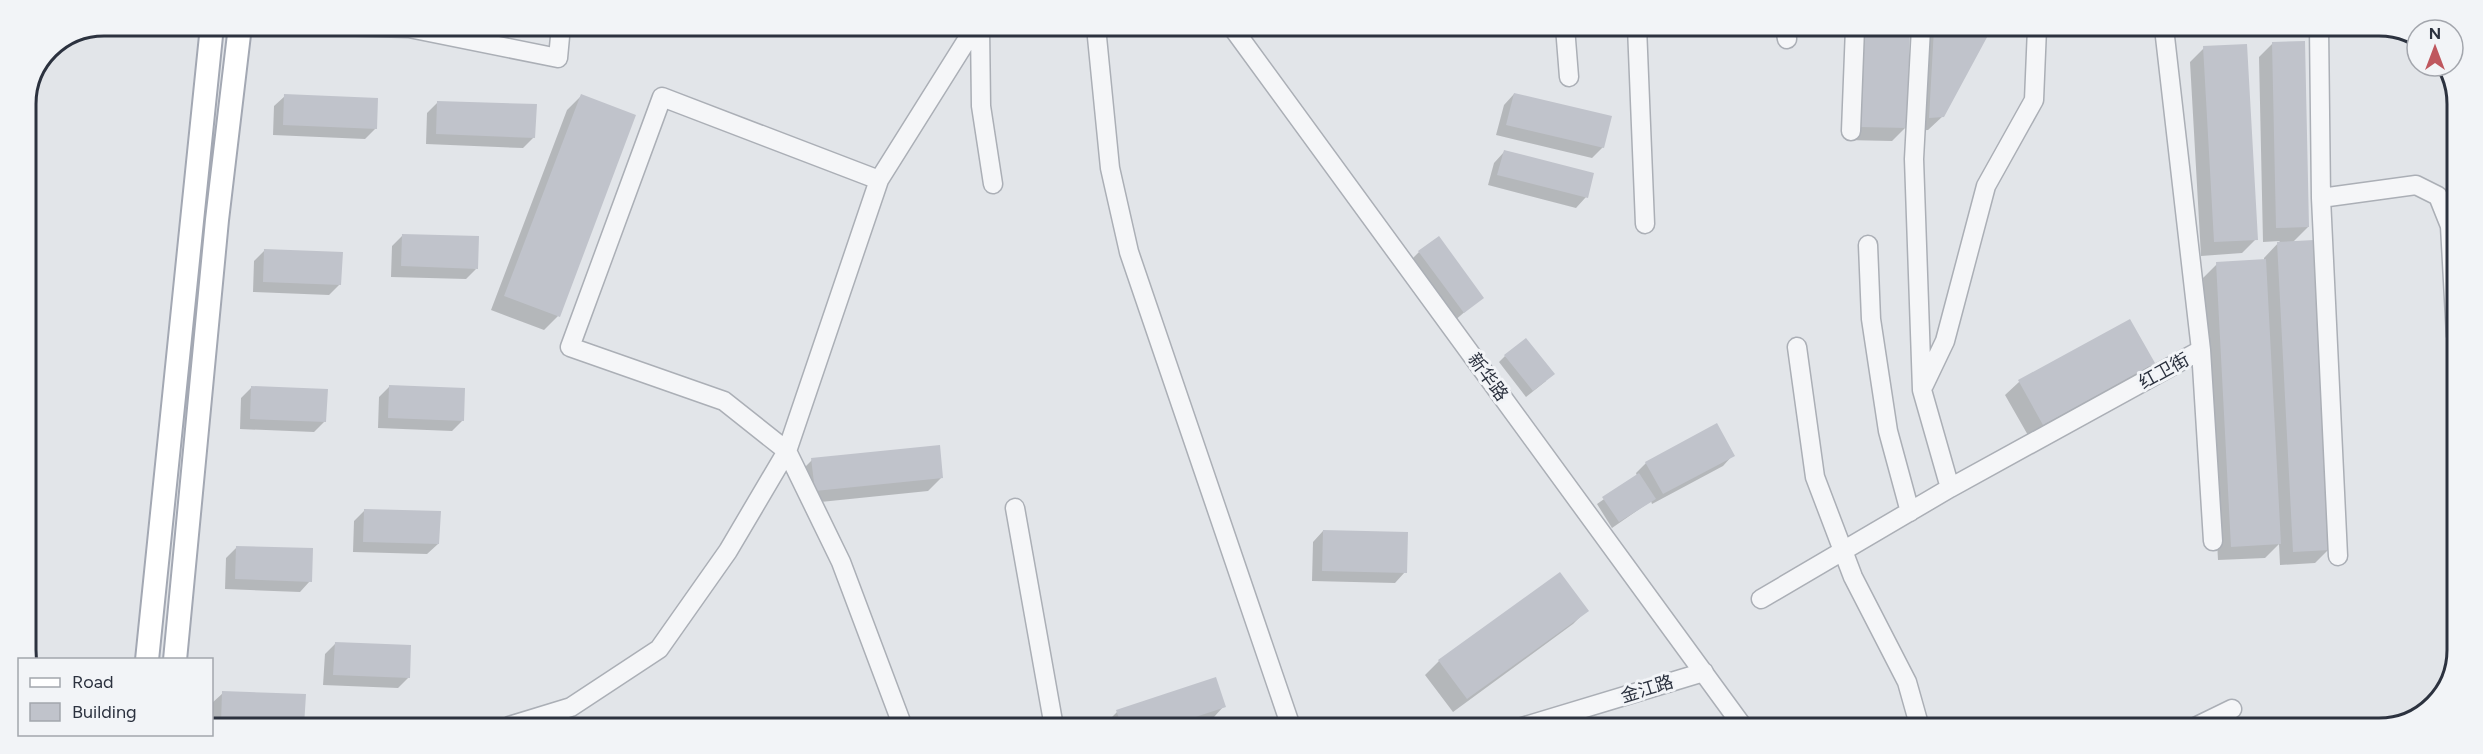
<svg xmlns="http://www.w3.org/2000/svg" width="2483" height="754" font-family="Figtree,'Noto Sans SC',sans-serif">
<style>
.shadow{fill:#0003}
.building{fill:#c0c3cb}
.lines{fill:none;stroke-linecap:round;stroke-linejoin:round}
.minor-casing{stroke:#abafb6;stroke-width:21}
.major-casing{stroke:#a3a8b3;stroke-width:26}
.minor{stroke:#f5f6f8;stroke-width:18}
.major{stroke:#fff;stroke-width:22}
.labels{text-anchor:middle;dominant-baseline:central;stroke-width:6;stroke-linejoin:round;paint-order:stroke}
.street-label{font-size:18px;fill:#2c323f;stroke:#f2f4f7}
.rim{fill:none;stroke:#2c323f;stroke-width:3}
</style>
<rect width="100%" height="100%" fill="#e2e5e9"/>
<!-- shadow -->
<path class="shadow" d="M1848 28H1908L1906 127 1892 141 1845 140Z
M1921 28H1991L1943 116 1928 130 1916 131Z
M2273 43 2308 227 2292 243 2329 549 2315 563 2280 565 2279 544 2265 558 2218 560 2203 278 2217 264 2264 261V258L2280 241 2263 242 2259 57Z
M2204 48 2256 239 2242 253 2201 256 2190 62Z
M1514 94 1603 147 1592 158 1496 135 1504 105Z
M285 96 376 128 365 139 273 135 274 106Z
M581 96 558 316 544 330 491 310 567 110Z
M438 102 534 137 523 148 426 144 427 113Z
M1504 152 1586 197 1576 208 1488 185 1494 163Z
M403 235 476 269 466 279 391 277 392 246Z
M265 250 340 284 329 295 253 292 254 261Z
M1419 252 1482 297 1453 322 1409 262Z
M1505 356 1546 381 1526 397 1499 362Z
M2153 363 2139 377 2029 437 2005 395 2019 382Z
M389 387 463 420 452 431 378 428 379 397Z
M251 388 325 421 314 432 240 429 241 398Z
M1733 455 1723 466 1652 504 1651 501 1612 528 1597 504 1637 476 1636 473 1646 463Z
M812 460 942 477 928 491 801 504 798 474Z
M365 510 438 544 427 554 353 552 354 521Z
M1323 531 1405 572 1395 583 1312 581 1313 542Z
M237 547 310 581 300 592 225 589 226 558Z
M1587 610 1573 624 1453 712 1425 675 1439 661Z
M335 644 409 677 398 688 323 685 325 654Z
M223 693 304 695 303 726H212V703Z
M1224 706 1214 717 1183 727H1108L1107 722 1117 712Z"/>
<!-- building -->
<path class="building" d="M1861 28H1910L1907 128 1859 127Z
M1934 28H1992L1944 117 1929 118Z
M2305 41 2309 227 2276 228 2272 42Z
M2247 44 2258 240 2214 242 2203 46Z
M1514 93 1612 116 1604 148 1506 125Z
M284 94 378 98 377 129 283 125Z
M581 94 636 115 560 317 504 296Z
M437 101 537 104 535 138 436 134Z
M1504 150 1594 173 1588 198 1497 175Z
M402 234 479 236 478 269 401 266Z
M1439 236 1484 298 1464 313 1418 251Z
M2314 240 2330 550 2293 552 2277 242Z
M264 249 343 252 341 285 263 282Z
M2266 259 2281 544 2231 547 2216 262Z
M2130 319 2155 363 2043 425 2018 380Z
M1526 338 1555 374 1533 391 1504 355Z
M389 385 465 388 464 421 388 418Z
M251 386 328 389 326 422 250 419Z
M1717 423 1735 456 1663 494 1645 462Z
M940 445 943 478 815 491 811 458Z
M1639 473 1656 499 1619 522 1602 497Z
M364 509 441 511 439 544 363 542Z
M1323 530 1408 532 1407 573 1322 571Z
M236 546 313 548 312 582 235 579Z
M1560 572 1589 611 1467 699 1438 660Z
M335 642 411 645 410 678 333 675Z
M1216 677 1226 707 1165 727H1122L1116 710Z
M222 691 306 694 304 726 221 724Z"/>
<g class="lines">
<defs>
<path id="minor" d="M337 26 409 28 558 58 561 26
M980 27 981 106 993 184
M1096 27 1110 168 1129 252 1291 727
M1232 27 1744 728
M1565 27 1569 77
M1637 27 1645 224
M1785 28 1787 39
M1921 28 1914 159 1922 390 1950 488
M2319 28 2321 198 2416 185 2438 196 2450 226 2456 336
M1851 131 1855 28
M879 180 662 97 570 347 724 401 787 451 841 562 903 727
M2321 198 2338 556
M1868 245 1871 319 1888 431 1910 512
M1797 347 1815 477 1853 577 1907 682 1920 728
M2201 350 2213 541
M1924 385 1945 341 1986 186 2034 100 2037 28
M1015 508 1054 727
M1761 599 1950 488 2201 350 2164 28
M509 726 571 707 659 649 728 551 787 451 879 180 975 27
M1522 727 1704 672
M2193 728 2232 709"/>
<path id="major" d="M147 660 212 26
M175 660 217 220 240 26"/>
</defs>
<!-- minor casing -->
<use href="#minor" class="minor-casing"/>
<!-- major casing -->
<use href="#major" class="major-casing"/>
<!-- minor -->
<use href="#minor" class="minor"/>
<!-- major -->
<use href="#major" class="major"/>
</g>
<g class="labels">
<!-- street labels -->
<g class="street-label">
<text transform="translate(2164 371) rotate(-29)">红卫街</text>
<text transform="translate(1488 377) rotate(54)">新华路</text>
<text transform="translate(1647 689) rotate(-17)">金江路</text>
</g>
</g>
<!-- crop -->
<path d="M0 0H2483V754H0ZM104 36H2379A68 68 0 0 1 2447 104V650A68 68 0 0 1 2379 718H104A68 68 0 0 1 36 650V104A68 68 0 0 1 104 36Z" fill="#f2f4f7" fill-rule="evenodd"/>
<path class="rim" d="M104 36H2379A68 68 0 0 1 2447 104V650A68 68 0 0 1 2379 718H104A68 68 0 0 1 36 650V104A68 68 0 0 1 104 36Z"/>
<!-- legend -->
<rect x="18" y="658" width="195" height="78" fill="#f2f4f7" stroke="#a3a6ad" stroke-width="1.5"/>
<rect x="30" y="678" width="30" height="9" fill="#ffffff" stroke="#a3a6ad" stroke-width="1.5"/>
<text x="72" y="688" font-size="18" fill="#2c323f">Road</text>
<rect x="30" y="703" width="30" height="18" fill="#c0c3cb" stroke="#a3a6ad" stroke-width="1.5"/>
<text x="72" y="718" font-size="18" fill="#2c323f">Building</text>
<!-- north arrow -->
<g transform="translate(2435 48)"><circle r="28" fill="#f2f4f7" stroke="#a3a6ad" stroke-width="1.5"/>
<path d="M0-4.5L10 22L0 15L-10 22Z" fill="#bf575e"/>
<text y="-9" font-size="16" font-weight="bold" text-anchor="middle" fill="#2c323f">N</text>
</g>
</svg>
